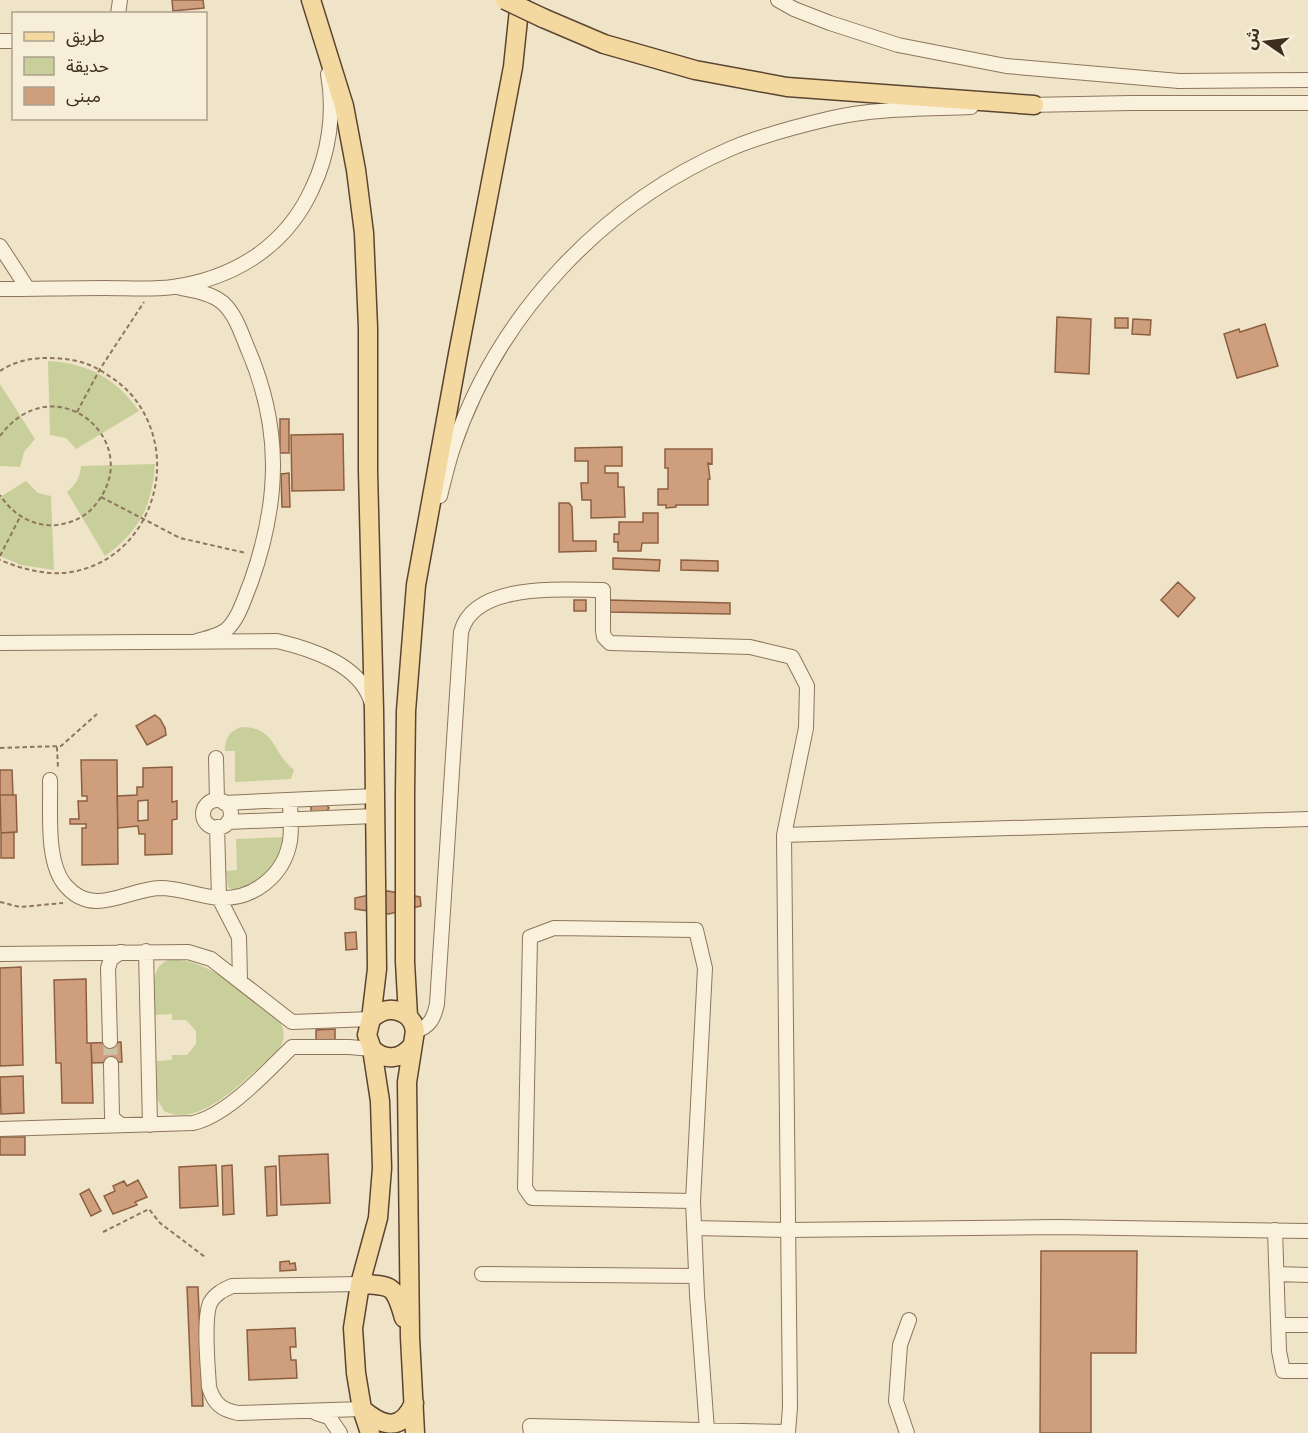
<svg xmlns="http://www.w3.org/2000/svg" width="1308" height="1433" font-family="'Roboto Serif','Noto Sans Arabic',serif">
<style>
.green{fill:#c9cf9b}
.building{fill:#cf9f7d;stroke:#8d5f41;stroke-width:1.5;fill-rule:evenodd}
.lines{fill:none;stroke-linecap:round;stroke-linejoin:round}
.minor-tunnel{stroke:#ccc0a6;stroke-width:14;stroke-dasharray:14 7;stroke-linecap:butt}
.minor-casing{stroke:#8d765c;stroke-width:16}
.major-casing{stroke:#5b4430;stroke-width:21}
.path{stroke:#8d765c;stroke-width:2;stroke-dasharray:4.5 3;stroke-linecap:butt}
.minor{stroke:#faf1dc;stroke-width:14}
.major{stroke:#f3d9a0;stroke-width:18}
.major-bridge-casing{stroke:#5b4430;stroke-width:21;stroke-linecap:butt}
.major-bridge{stroke:#f3d9a0;stroke-width:18}
</style>
<rect width="100%" height="100%" fill="#f0e4c8"/>
<!-- green -->
<path class="green" d="M48 361C88 363 117 379 139 411L76 449 66 438 50 435Z
M0 384 35 439 24 452 20 467 0 466Z
M155 464C152 506 140 531 105 556L67 492C76 485 80 477 81 466Z
M26 481 38 493 51 496 54 570 21 565 0 556V497Z
M241 727C276 727 271 751 294 770L291 779 235 782V751H225C225 738 229 732 241 727Z
M283 837C281 846 279 853 275 861 268 874 244 899 228 887L226 871 237 870 236 839Z
M172 959C216 962 247 996 280 1022 286 1034 285 1042 276 1052 250 1074 202 1130 164 1111L157 1099V1061L172 1060V1055H187L196 1044V1031L186 1020H172V1014L155 1015C155 996 147 964 172 959Z"/>
<!-- building -->
<path class="building" d="M172 0H203L204 8 173 11Z
M1057 317 1091 319 1089 374 1055 372Z
M1115 318H1128V328H1115Z
M1133 319 1151 320 1150 335 1132 334Z
M1265 324 1278 366 1237 378 1224 334 1239 329 1240 332Z
M280 419H289V453H280Z
M343 434 344 490 292 491 291 435Z
M622 447V466H605V473H618V487H624L625 517 591 518V500H582L581 483H588V461H575V448Z
M665 449H712V464L708 463 710 479H708V505H676V507L666 508V505H658V489H668V468H665Z
M289 473 290 507H282L281 474Z
M559 503H569L572 507 573 541H596V551L559 552Z
M643 513H658V543H642L641 551H618V542H614V534H619V522H643Z
M613 558 660 560 659 571 613 569Z
M681 560 718 561V571L681 570Z
M1178 582 1195 598 1178 617 1161 600Z
M574 600H586V611H574Z
M609 600 730 603V614L609 612Z
M155 715 160 719 165 728 166 735 147 745 136 726Z
M81 760H117L118 864 82 865V828H86V824H70V819H79L78 801H87V796H82Z
M172 767V802L177 801V819L172 820V854L145 855V834H139L138 826 118 828 117 796 137 795V787H143V768ZM148 800V820L138 821V801Z
M0 770H12L13 795H0Z
M0 795H16L17 832 1 833Z
M326 804 329 808 326 812 311 813V805Z
M14 832V858H1V833Z
M388 891 420 897 421 906 389 914 355 909V898Z
M356 932 357 949 346 950 345 933Z
M21 967 23 1065 0 1066V968Z
M86 979 87 1043H91L93 1103H62L61 1063H56L54 980Z
M335 1029V1042H316V1030Z
M121 1042 122 1062 92 1063 91 1043Z
M23 1076 24 1113 1 1114 0 1077Z
M0 1137H25V1155H0Z
M328 1154 330 1203 281 1205 279 1156Z
M216 1165 218 1206 180 1208 179 1167Z
M232 1165 234 1214 223 1215 222 1166Z
M276 1166 277 1215 267 1216 265 1167Z
M138 1180 147 1197 135 1202 137 1205 113 1214 104 1196 115 1191 113 1186 124 1181 127 1186Z
M89 1189 101 1211 91 1216 80 1194Z
M1041 1251H1137L1136 1353H1091V1433H1040Z
M289 1261 290 1264 295 1263 296 1270 280 1271V1262Z
M187 1287H198L203 1406H192Z
M295 1328 296 1347H290L291 1360H296L297 1378 249 1380 247 1330Z"/>
<g class="lines">
<!-- minor-tunnel -->
<path class="minor-tunnel" d="M110 1041 111 1064"/>
<defs>
<path id="minor" d="M778 0 794 9 830 23 898 45 1006 66 1179 81 1308 80
M118 14 120 0
M0 41H14
M1027 105 1131 103H1308
M0 246 28 289
M181 288C196 291 211 293 223 303 235 314 241 332 247 347 282 427 280 500 251 582 245 596 239 619 226 630 218 636 207 638 197 641
M0 289C35 289 70 288 105 288 127 288 151 290 173 287 235 278 286 246 312 189 329 154 335 112 328 74
M440 496C444 480 448 463 453 448 498 314 603 203 732 148 763 135 798 126 832 118 877 108 925 109 971 107
M0 643 277 641C311 649 359 664 371 701
M216 758 217 800
M50 780C51 810 45 863 66 886 94 918 127 889 160 888 179 888 199 896 218 898 253 900 284 876 290 841 292 828 290 814 290 800
M203 814a14 14 0 1 1 28 0a14 14 0 1 1-28 0Z
M224 803 375 796
M228 822 375 816
M217 827 219 898 239 937 240 981
M784 835 1308 819
M146 951 150 1125
M0 954 188 952 211 959 292 1022 371 1019
M415 1031C430 1027 434 1018 437 1004L461 632C474 582 562 590 603 590V631L604 637 610 643 750 647 792 657 807 686 806 728 784 835 790 1407 788 1433
M110 1041 108 968 111 959 121 952
M111 1064 112 1117 118 1123 123 1125
M0 1129 193 1123C228 1115 266 1072 292 1047H349L372 1049
M693 1201 532 1198 525 1188 530 937 554 928 696 930 705 968 693 1201 697 1295 707 1430
M694 1228 788 1230 1058 1227 1308 1231
M1275 1230 1279 1351 1283 1371H1308
M482 1274 696 1276
M1277 1274 1308 1275
M360 1284 232 1286C223 1290 215 1294 210 1303 203 1320 208 1367 209 1387 214 1404 222 1410 238 1413L362 1409
M1278 1325H1308
M316 1413 329 1417 340 1433
M531 1433 530 1426 788 1432
M907 1433 896 1401 900 1345 909 1320"/>
<path id="major" d="M311 0 344 106 356 170 364 233 368 328V471L374 711 377 969 371 1019 367 1035 372 1049 380 1101 382 1168 378 1218 360 1284 353 1328 356 1373 362 1409 370 1433
M543 18 604 44 695 70 787 87 1034 105
M371 1019C383 1008 395 1007 408 1016
M372 1049C385 1061 400 1060 412 1046
M360 1284C393 1285 395 1286 404 1318
M362 1409C383 1427 401 1432 414 1403
M415 1433 410 1337 407 1082 415 1031 413 1023 408 1016 405 962V793L406 711 416 585 458 354 513 67 520 0"/>
</defs>
<!-- minor casing -->
<use href="#minor" class="minor-casing"/>
<!-- major casing -->
<use href="#major" class="major-casing"/>
<!-- path -->
<path class="path" d="M0 371C20 357 48 356 71 360 87 362 99 369 112 378 132 391 145 410 152 432 171 491 136 562 71 572 47 576 22 569 0 560
M77 412 100 369 144 302
M0 436C54 363 147 441 96 504 87 516 73 523 57 525 33 527 13 515 0 495
M101 497 180 538 246 553
M0 556 20 517
M57 747 58 768
M0 748 61 746 97 714
M0 902 20 907 63 903
M103 1232 149 1209 160 1223 205 1257"/>
<!-- minor -->
<use href="#minor" class="minor"/>
<!-- major -->
<use href="#major" class="major"/>
<defs>
<path id="major-bridge" d="M505 0 543 18"/>
</defs>
<!-- major-bridge casing -->
<use href="#major-bridge" class="major-bridge-casing"/>
<!-- major-bridge -->
<use href="#major-bridge" class="major-bridge"/>
</g>
<!-- legend -->
<rect x="12" y="12" width="195" height="108" fill="#f7eed8" stroke="#ada18e" stroke-width="1.5"/>
<rect x="24" y="32" width="30" height="9" fill="#f3d9a0" stroke="#ada18e" stroke-width="1.5"/>
<text x="66" y="42" font-size="18" fill="#3d2e20">طريق</text>
<rect x="24" y="57" width="30" height="18" fill="#c9cf9b" stroke="#ada18e" stroke-width="1.5"/>
<text x="66" y="72" font-size="18" fill="#3d2e20">حديقة</text>
<rect x="24" y="87" width="30" height="18" fill="#cf9f7d" stroke="#ada18e" stroke-width="1.5"/>
<text x="66" y="102" font-size="18" fill="#3d2e20">مبنى</text>
<!-- north arrow -->
<g transform="translate(1266 42) rotate(284)" stroke="#f7eed8" stroke-width="4.5" paint-order="stroke">
<path d="M0-4.5L10 22L0 15L-10 22Z" fill="#3d2e20"/>
<text y="-9" font-size="16" font-weight="bold" text-anchor="middle" fill="#3d2e20">ش</text>
</g>
</svg>
